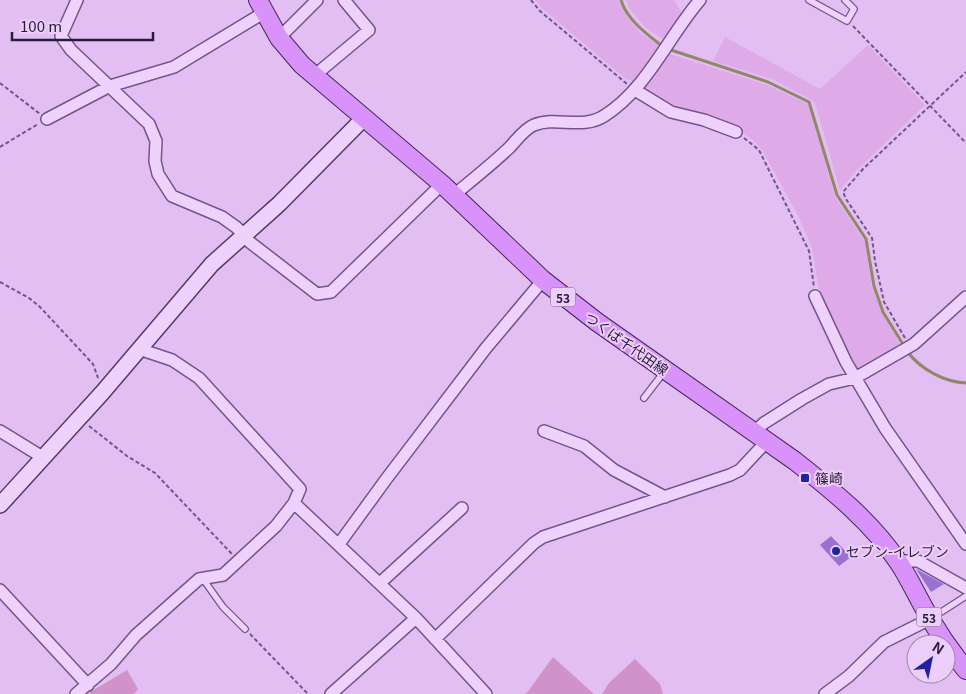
<svg xmlns="http://www.w3.org/2000/svg" width="966" height="694" font-family="Georgia,'Noto Sans JP',serif">
<style>
.farmland{fill:#deabe8}
.green{fill:#d192c9}
.lines{fill:none;stroke-linecap:round;stroke-linejoin:round}
.stream{stroke:#928869;stroke-width:3}
.building{fill:#9a71d3}
.lane-casing{stroke:#72558c;stroke-width:8}
.street-casing{stroke:#72558c;stroke-width:14}
.secondary-casing{stroke:#53396d;stroke-width:18}
.primary-casing{stroke:#402a59;stroke-width:20}
.path{stroke:#72558c;stroke-width:2;stroke-dasharray:4 2.5;stroke-linecap:butt}
.lane{stroke:#efd2fc;stroke-width:5.5}
.street{stroke:#efd2fc;stroke-width:11}
.secondary{stroke:#efd2fc;stroke-width:15}
.primary{stroke:#d992f9;stroke-width:18}
.poi-dot{fill:#2021a0;stroke:#eccff8;stroke-width:2}
.labels{text-anchor:middle;dominant-baseline:central;stroke-width:4;stroke-linejoin:round;paint-order:stroke}
.shield{fill:#eccff8;stroke:#645173;stroke-width:1}
.shield-label{font-size:12px;font-weight:bold;fill:#2a1b3a}
.street-label{font-size:14px;fill:#2a1b3a;stroke:#eccff8}
.poi-label{font-size:14px;fill:#2a1b3a;stroke:#eccff8;text-anchor:start}
</style>
<rect width="100%" height="100%" fill="#e2bef2"/>
<!-- farmland -->
<path class="farmland" d="M535 0H618L629 20 641 33 660 47 635 82 626 79 544 10Z
M626 0H674L682 13 675 30 665 41 645 27 629 8Z
M725 37 820 89 868 45 925 105 856 171 840 190 816 106 812 100 772 79 713 61Z
M667 53 767 85 808 104 835 197 865 242 872 286 880 309 902 348 857 375 820 296 812 248 798 215 762 150 752 139 727 124 683 111 659 100 643 90Z"/>
<!-- green -->
<path class="green" d="M553 657 594 694H526Z
M635 659 660 684 663 694H602L609 683Z
M127 670 138 689 134 694H87Z"/>
<g class="lines">
<!-- stream -->
<path class="stream" d="M621 0C627 20 647 34 662 46
M668 49 768 82 809 102 837 195 866 239 874 286 883 312 904 346
M907 351C920 369 944 382 966 383"/>
</g>
<!-- building -->
<path class="building" d="M831 536 851 557 839 566 820 545Z
M916 569 944 584 931 592Z"/>
<g class="lines">
<defs>
<path id="lane" d="M809 0 847 21 854 9 845 0
M644 398 664 372
M203 579 223 607 245 629
M932 618 966 596"/>
<path id="street" d="M77 0 61 36 71 50 149 124 156 141 155 161 158 174 172 196 222 217 236 227 245 236 247 240 317 294 331 292 442 184
M279 38 317 0
M314 76 369 30 344 0
M635 90 671 112 704 120 736 132
M47 119 110 86 174 67 265 12
M454 195C472 180 491 165 509 148 516 141 524 129 534 125 556 116 582 130 604 116 647 89 668 37 700 0
M815 296 846 362 885 428 966 544
M0 431 44 458
M544 431 584 446 614 470 665 497
M754 432 764 423 802 399 829 384 855 378 914 344 966 297
M294 503 416 618 486 694
M339 544 387 478 486 348 543 280
M898 561H918L966 588
M380 583 462 508
M0 590 88 685
M435 639 534 543 543 537 730 475 740 470 767 441
M76 694 111 664 136 635 199 579 223 575 276 526 294 503 300 489 199 378 172 360 139 349
M331 694 416 618
M825 694 849 676 884 642 930 619"/>
<path id="secondary" d="M0 505 102 393 212 264 279 204 364 118"/>
<path id="primary" d="M258 0 279 38 302 65 442 184 543 280 597 322 795 461C833 491 872 522 899 563 911 581 919 601 931 620 941 637 953 654 966 670"/>
</defs>
<!-- lane casing -->
<use href="#lane" class="lane-casing"/>
<!-- street casing -->
<use href="#street" class="street-casing"/>
<!-- secondary casing -->
<use href="#secondary" class="secondary-casing"/>
<!-- primary casing -->
<use href="#primary" class="primary-casing"/>
<!-- path -->
<path class="path" d="M531 0 540 11 627 84
M853 26 966 143
M0 83 40 114
M744 138 759 150 809 251 814 287
M0 147 38 124
M0 282 29 298 40 307 93 364 98 378
M905 338 884 302 875 261 872 238 846 199 843 192 863 169 966 72
M89 426 127 456 155 473 232 554
M250 634 308 694"/>
<!-- lane -->
<use href="#lane" class="lane"/>
<!-- street -->
<use href="#street" class="street"/>
<!-- secondary -->
<use href="#secondary" class="secondary"/>
<!-- primary -->
<use href="#primary" class="primary"/>
</g>
<!-- markers -->
<g class="poi-dot">
<rect x="800" y="473" width="10" height="10" rx="2.5"/>
<circle cx="836" cy="551" r="5"/>
</g>
<g class="labels">
<!-- shield labels -->
<g class="shield">
<rect x="550.5" y="287.5" width="25" height="19" rx="4"/>
<rect x="916.5" y="607.5" width="25" height="19" rx="4"/>
</g>
<g class="shield-label">
<text x="563" y="297">53</text>
<text x="929" y="617">53</text>
</g>
<!-- street labels -->
<g class="street-label">
<text transform="translate(627 343) rotate(35)">つくば千代田線</text>
</g>
<!-- poi labels -->
<g class="poi-label">
<text x="815" y="478">篠崎</text>
<text x="846" y="551">セブン-イレブン</text>
</g>
</g>
<!-- north arrow -->
<g transform="translate(931 659) rotate(33)"><circle r="24" fill="#eccff8" stroke="#9e87ac"/>
<path d="M0-4L9 19L0 12L-9 19Z" fill="#2021a0"/>
<text y="-8" font-size="14" font-weight="bold" text-anchor="middle" fill="#2a1b3a">N</text>
</g>
<!-- scale -->
<path d="M12 32v8h141v-8" fill="none" stroke="#2a1b3a" stroke-width="2.5"/>
<text x="20" y="32" font-size="15" fill="#2a1b3a" stroke="#eccff8" stroke-width="4" paint-order="stroke">100 m</text>
</svg>
